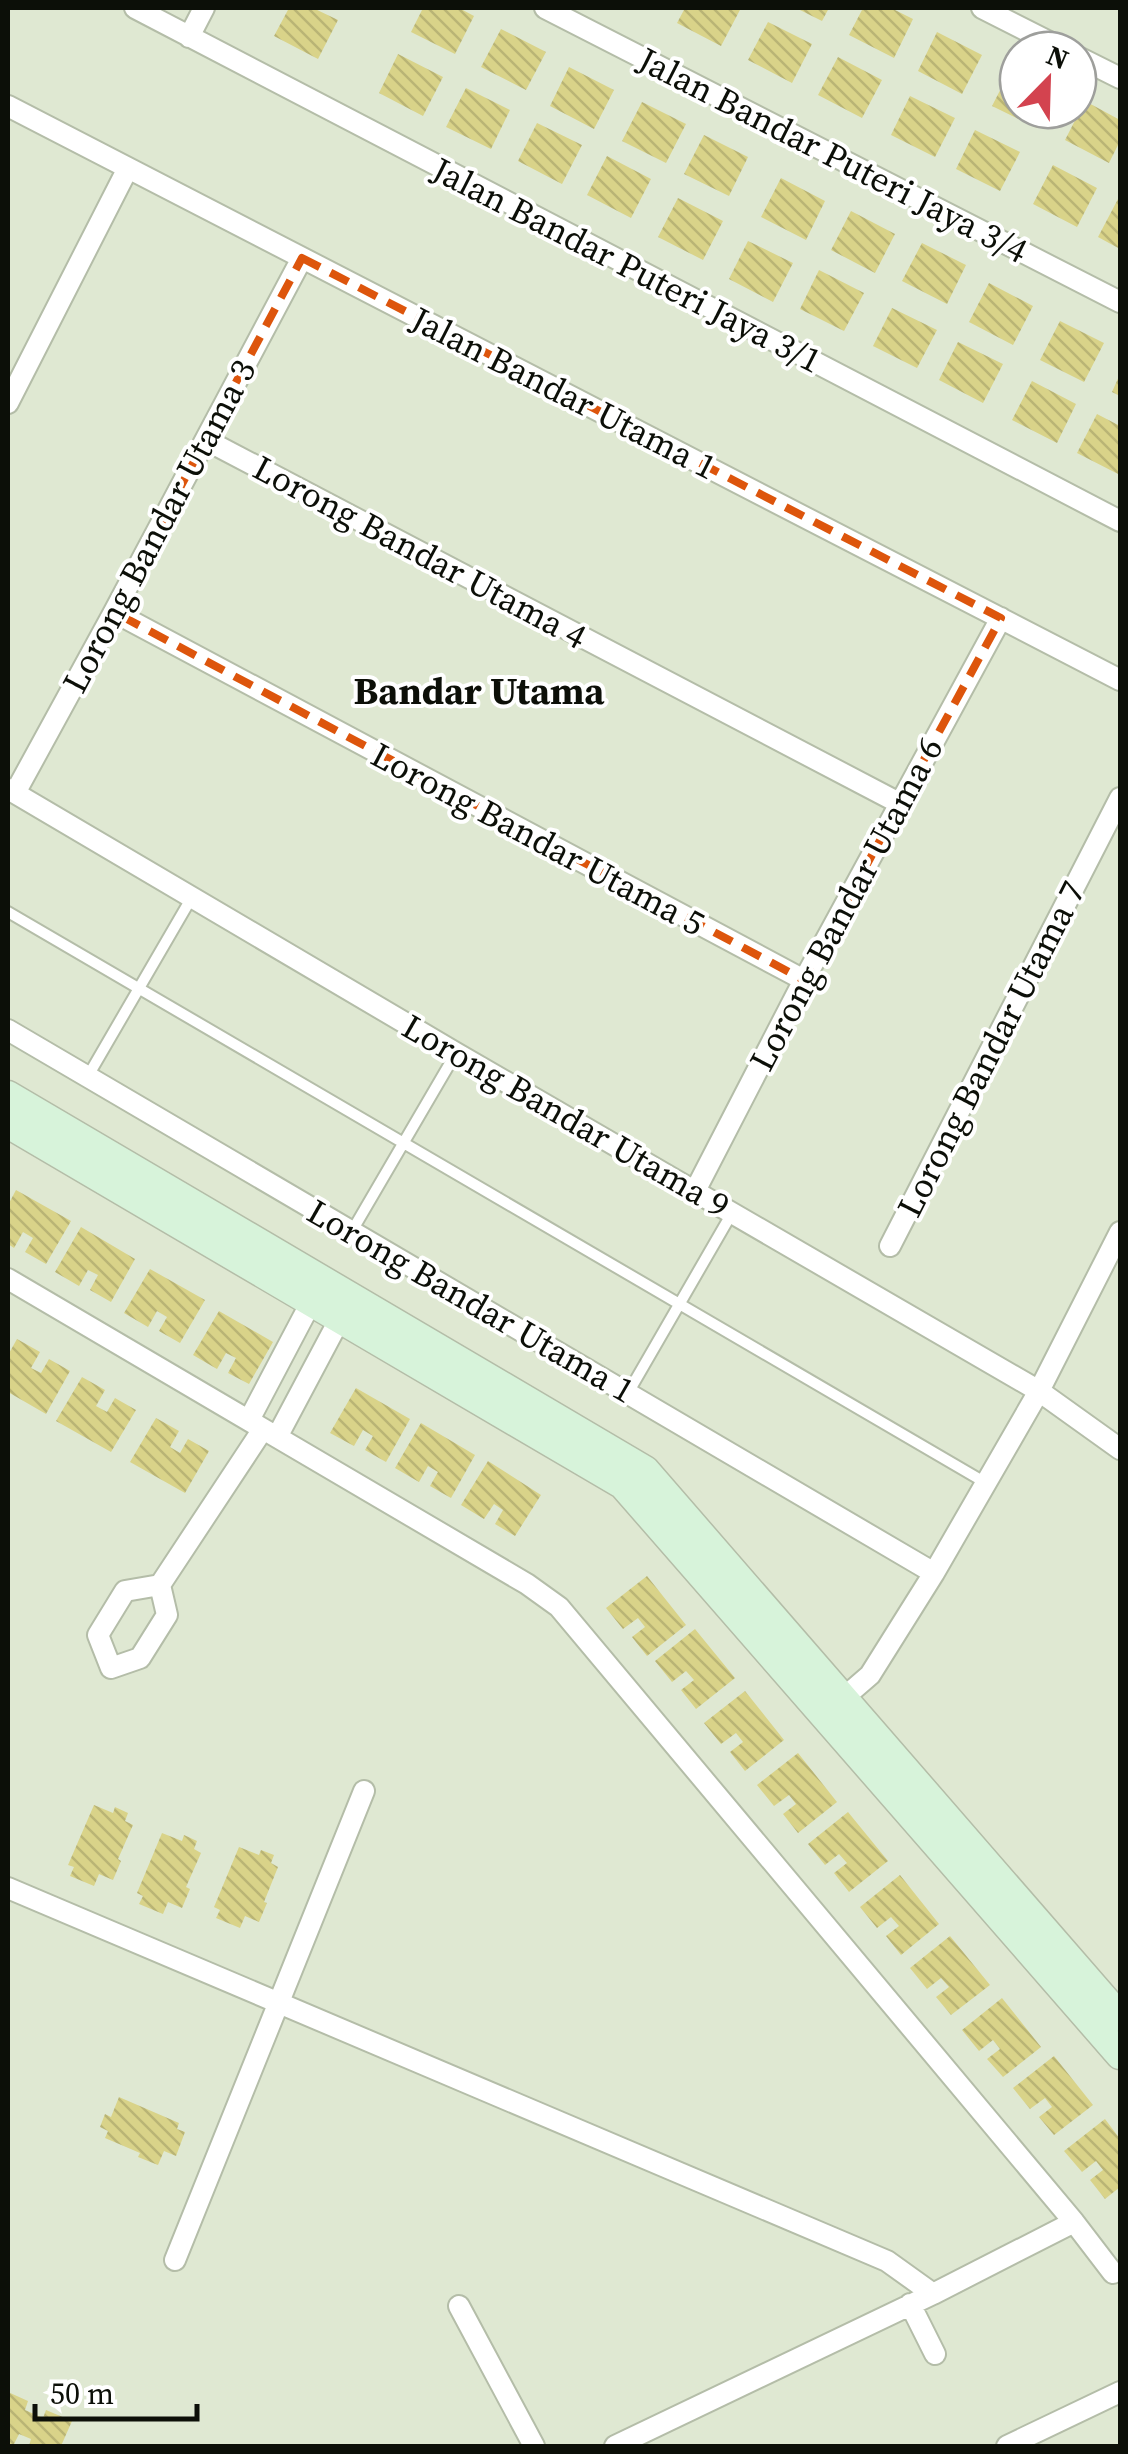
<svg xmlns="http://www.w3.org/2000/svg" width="1128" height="2454" font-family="'Source Serif 4',serif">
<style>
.building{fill:url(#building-back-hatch)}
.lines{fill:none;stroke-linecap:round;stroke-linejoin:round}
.lane-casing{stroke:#b4bda8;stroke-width:14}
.street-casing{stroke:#b4bda8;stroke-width:24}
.secondary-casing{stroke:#b4bda8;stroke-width:31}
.lane{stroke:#fff;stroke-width:10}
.street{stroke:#fff;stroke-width:20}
.secondary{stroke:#d7f3da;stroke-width:28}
.marked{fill:none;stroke:#dd550c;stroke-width:8;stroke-dasharray:20 12;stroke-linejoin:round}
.labels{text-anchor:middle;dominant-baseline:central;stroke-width:8;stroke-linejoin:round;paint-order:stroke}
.street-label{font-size:35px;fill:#0c0f08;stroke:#fff}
.neighbourhood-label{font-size:38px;font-weight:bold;fill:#0c0f08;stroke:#fff}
</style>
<defs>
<pattern id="building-back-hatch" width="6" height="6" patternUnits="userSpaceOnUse" patternTransform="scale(2.5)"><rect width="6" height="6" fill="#d9d389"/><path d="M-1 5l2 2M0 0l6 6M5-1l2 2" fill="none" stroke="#b9b475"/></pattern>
</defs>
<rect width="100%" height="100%" fill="#dfe8d2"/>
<!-- building -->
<path class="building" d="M289 8H313L338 20 318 59 274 36Z
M423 8H459L474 16 455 54 411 32Z
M685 8H741L721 46 677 23Z
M796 8H829L822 21Z
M863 8H891L913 19 894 58 849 35Z
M768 22 812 44 792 83 748 60Z
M501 29 546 52 526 90 481 67Z
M937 32 982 55 962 94 918 71Z
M398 54 443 77 423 116 379 93Z
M838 57 882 80 862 118 818 95Z
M569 67 614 90 594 129 550 106Z
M1012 67 1018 70V110H1046L1037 128 992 106Z
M466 88 510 110 491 149 446 127Z
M910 96 955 118 935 157 891 135Z
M1085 101 1120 120V141L1109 163 1065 140Z
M642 102 686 124 666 163 622 141Z
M537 123 582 145 562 184 518 161Z
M975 130 1020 152 1000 191 956 169Z
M704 135 748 157 729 196 684 174Z
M607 156 651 179 631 218 587 195Z
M1053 165 1097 188 1077 227 1033 204Z
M781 178 825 201 806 240 761 217Z
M678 198 723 221 703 260 658 237Z
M1118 199 1120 200V249L1098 237Z
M851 211 895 234 875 273 831 250Z
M748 241 793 263 773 302 729 279Z
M922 243 966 265 947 304 902 281Z
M819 270 864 293 844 331 800 309Z
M989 283 1033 306 1013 345 969 322Z
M892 308 937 330 917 368 873 346Z
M1060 321 1104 343 1084 382 1040 360Z
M958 342 1003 364 983 403 939 380Z
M1120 374V396L1112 392Z
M1032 381 1076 404 1057 443 1012 420Z
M1097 414 1120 426V475L1077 453Z
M16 1190 71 1221 46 1264 25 1252 33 1238 23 1232 14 1248 8 1244V1205Z
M81 1227 135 1259 111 1302 90 1290 98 1275 88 1270 79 1286 55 1272Z
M150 1269 205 1300 180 1343 159 1331 167 1317 157 1311 148 1327 124 1313Z
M219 1311 273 1342 249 1384 228 1373 236 1358 226 1353 217 1369 193 1355Z
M17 1339 40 1352 31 1368 41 1373 49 1359 70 1371 46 1414 8 1392V1355Z
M82 1377 105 1390 96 1406 107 1412 115 1398 136 1410 111 1452 56 1421Z
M356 1388 410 1419 386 1462 365 1450 373 1436 363 1430 354 1446 330 1433Z
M156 1418 179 1431 170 1447 180 1453 188 1439 209 1451 185 1493 130 1462Z
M421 1423 475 1455 451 1498 430 1486 438 1472 428 1466 419 1482 395 1468Z
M488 1461 541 1495 515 1536 495 1524 503 1510 494 1504 484 1519 461 1505Z
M647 1576 686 1625 647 1656 632 1637 645 1627 638 1618 623 1629 606 1608Z
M695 1629 735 1678 696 1709 681 1690 694 1680 686 1671 672 1682 655 1661Z
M745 1691 784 1740 745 1771 730 1752 743 1742 736 1733 721 1744 704 1723Z
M798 1753 837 1802 798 1833 783 1814 796 1804 789 1795 774 1806 757 1785Z
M94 1805 113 1813 115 1807 128 1813 125 1821 133 1825 118 1859 121 1861 113 1880 99 1874 94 1886 70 1876 74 1867 68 1865Z
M848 1812 888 1861 849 1892 834 1873 847 1863 839 1854 825 1865 808 1844Z
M162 1833 182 1841 184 1835 197 1841 194 1849 201 1853 186 1887 190 1889 182 1908 168 1902 163 1914 139 1904 143 1896 137 1893Z
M239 1847 259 1855 261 1850 274 1855 271 1863 278 1867 264 1902 267 1903 259 1922 245 1916 240 1928 216 1918 220 1910 214 1907Z
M900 1875 939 1924 901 1955 886 1936 899 1926 891 1917 877 1928 860 1907Z
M950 1936 990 1985 951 2015 936 1997 949 1987 941 1978 927 1989 910 1968Z
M1002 1998 1041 2047 1003 2077 987 2059 1000 2049 993 2040 979 2051 962 2030Z
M1054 2056 1093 2105 1054 2135 1039 2117 1052 2107 1045 2098 1030 2109 1013 2088Z
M119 2097 179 2123 177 2129 185 2132 176 2156 164 2151 158 2165 138 2157 140 2153 105 2138 108 2131 100 2127 105 2114 111 2117Z
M1105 2119 1120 2139V2187L1105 2199 1090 2180 1103 2170 1096 2161 1082 2172 1064 2151Z
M8 2392 28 2401 25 2410 43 2418 46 2410 72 2421 61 2446H29L31 2439 19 2434 13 2446H8Z"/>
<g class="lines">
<defs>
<path id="lane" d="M8 912 986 1483
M88 1076 192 897
M352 1231 456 1053
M628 1393 732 1213"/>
<path id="street" d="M135 8 1120 521
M545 8 1120 302
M982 8 1065 50
M189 37 204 8
M1078 57 1120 78
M8 106 1120 680
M8 403 128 168
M206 440 899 803
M114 612 804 980
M8 789 456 1053 1039 1391 1120 1449
M15 793 114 612 302 258
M8 1030 934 1573
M695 1191 804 980 1001 618
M890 1246 1120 798
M8 1279 527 1584 559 1607 1074 2222 1113 2273
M249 1420 318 1289
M277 1437 345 1309
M160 1585 125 1591 98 1635 111 1668 140 1658 167 1615 160 1585 263 1429
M833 1707 870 1675 934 1573 1039 1391 1120 1232
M8 1888 887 2261 933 2294
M175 2260 364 1791
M910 2304 935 2354
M459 2306 534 2446
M615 2446 933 2294 1074 2222
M1007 2446 1120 2392"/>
<path id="secondary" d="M8 1095 645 1470 1120 2017
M8 1124 623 1485 1120 2055"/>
</defs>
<!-- lane casing -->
<use href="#lane" class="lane-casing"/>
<!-- street casing -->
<use href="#street" class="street-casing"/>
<!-- secondary casing -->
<use href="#secondary" class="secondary-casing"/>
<!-- lane -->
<use href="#lane" class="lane"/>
<!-- street -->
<use href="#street" class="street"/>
<!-- secondary -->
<use href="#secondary" class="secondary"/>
</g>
<!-- marked area -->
<path class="marked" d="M302 258 1001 618 804 980 114 612Z"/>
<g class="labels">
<!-- street labels -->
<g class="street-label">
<text transform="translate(833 155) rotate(27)">Jalan Bandar Puteri Jaya 3/4</text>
<text transform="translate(627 265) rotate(27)">Jalan Bandar Puteri Jaya 3/1</text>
<text transform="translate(564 393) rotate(27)">Jalan Bandar Utama 1</text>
<text transform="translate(159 526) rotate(-62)">Lorong Bandar Utama 3</text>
<text transform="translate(420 552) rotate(28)">Lorong Bandar Utama 4</text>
<text transform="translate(538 839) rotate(28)">Lorong Bandar Utama 5</text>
<text transform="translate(846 904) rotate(-62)">Lorong Bandar Utama 6</text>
<text transform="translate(991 1049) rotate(-63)">Lorong Bandar Utama 7</text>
<text transform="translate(566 1116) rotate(30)">Lorong Bandar Utama 9</text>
<text transform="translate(471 1301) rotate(30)">Lorong Bandar Utama 1</text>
</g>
<!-- neighbourhood labels -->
<g class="neighbourhood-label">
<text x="479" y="691">Bandar Utama</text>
</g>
</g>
<!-- border -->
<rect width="1128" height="2454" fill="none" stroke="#0c0f08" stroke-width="20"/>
<!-- north arrow -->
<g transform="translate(1048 80) rotate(23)"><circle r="48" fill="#ffffff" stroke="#9e9f9c" stroke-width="2.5"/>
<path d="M0-8L18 38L0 25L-18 38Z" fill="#d3434f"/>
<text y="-15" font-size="28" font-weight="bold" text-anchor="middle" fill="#0c0f08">N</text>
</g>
<!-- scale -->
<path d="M35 2404v15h162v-15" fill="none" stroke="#0c0f08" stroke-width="5"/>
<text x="50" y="2404" font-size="30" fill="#0c0f08" stroke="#ffffff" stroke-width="8" paint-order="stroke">50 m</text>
</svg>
